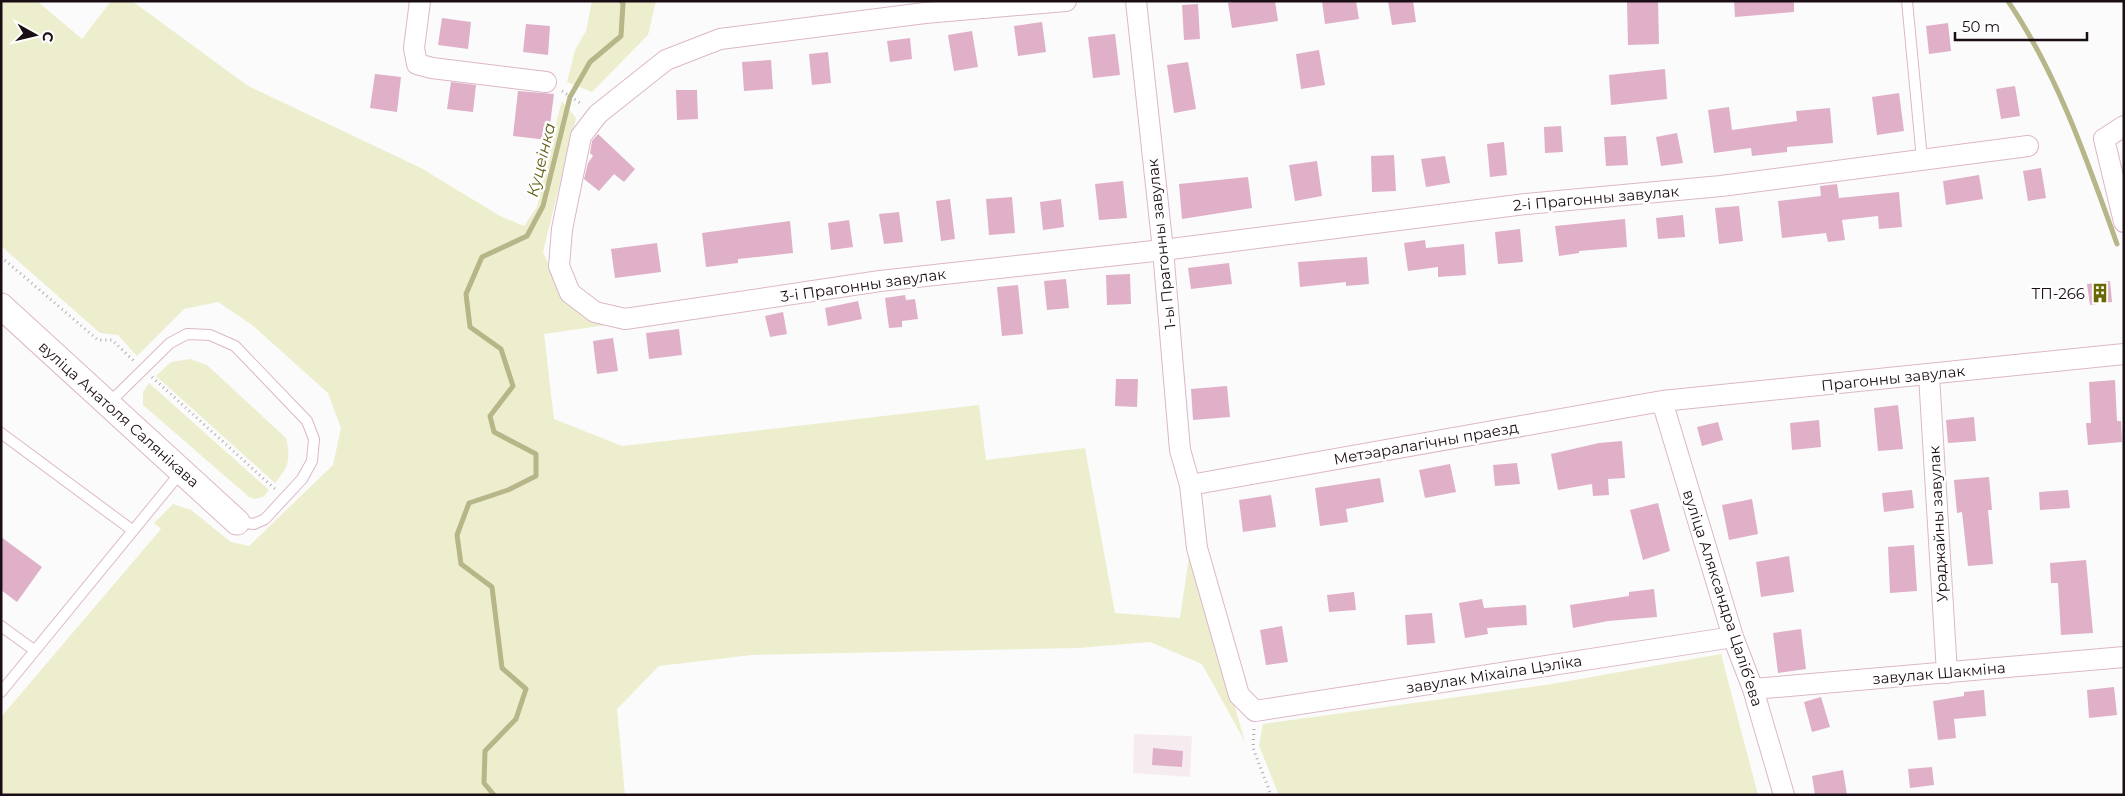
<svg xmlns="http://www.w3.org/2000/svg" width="2125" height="796" font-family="Montserrat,sans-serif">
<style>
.built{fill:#f6ecf0}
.green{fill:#edeece}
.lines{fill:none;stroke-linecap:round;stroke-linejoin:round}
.stream{stroke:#b6b688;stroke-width:5}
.building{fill:#dfb0c8}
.service-casing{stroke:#dcb7c9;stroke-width:12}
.minor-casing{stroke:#dcb7c9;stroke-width:22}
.tertiary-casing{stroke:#dcb7c9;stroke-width:27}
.path{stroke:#b0acae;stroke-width:3;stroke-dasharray:1 4;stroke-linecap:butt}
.service{stroke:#fff;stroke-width:10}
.minor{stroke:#fff;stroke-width:20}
.tertiary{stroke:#fff;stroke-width:25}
.labels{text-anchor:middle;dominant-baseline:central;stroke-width:5;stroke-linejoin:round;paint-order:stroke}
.street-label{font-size:15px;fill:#1a0d14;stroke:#fff}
.poi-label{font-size:15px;fill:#1a0d14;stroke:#fff;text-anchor:end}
.water-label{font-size:16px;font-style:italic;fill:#5c5a0c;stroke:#fff}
</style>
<rect width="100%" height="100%" fill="#fbfbfb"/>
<!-- built -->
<path class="built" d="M1134 734 1192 736 1190 777 1133 773Z"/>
<!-- green -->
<path class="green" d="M1 1H37L82 39 111 1H132L248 86 421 168 500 216 524 226 537 207 548 153 562 101 576 118 543 252 564 299 607 325 544 334 554 419 622 446 979 405 986 460 1085 448 1115 613 1180 618 1190 550 1245 742 1202 664 1150 642 1078 648 752 655 659 666 617 709 625 795H1V717L161 529 154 523 173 504 191 510 231 542 249 546 333 465 341 428 328 393 252 325 218 302 184 309 137 356 118 335 100 333 1 246Z
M592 1H656L648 35 592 92 567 82 575 50 586 31Z
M190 359 207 365 286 438C291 459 289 466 275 483L156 376 171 362Z
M149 383 269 490 263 497 255 499 249 497 143 405V393Z
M1721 654 1758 795H1279L1259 746 1263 724 1552 684Z"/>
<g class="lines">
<!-- stream -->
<path class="stream" d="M2008 1C2058 75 2087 160 2117 244
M494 795 484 783 485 751 516 719 526 689 502 668 492 587 461 564 457 535 469 503 508 490 536 476V454L494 432 490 416 513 386 501 349 470 327 466 294 482 257 527 236 543 206 570 97 590 62 621 36 623 3 621 1"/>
</g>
<!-- building -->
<path class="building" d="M1239 1H1275L1278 21 1232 28 1228 3Z
M1322 1H1356L1359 19 1325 24Z
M1388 1H1413L1416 22 1392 25Z
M1637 1H1658L1659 44 1628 45 1627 2Z
M1734 1H1794V12L1735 17Z
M1198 4 1200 39 1184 40 1182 5Z
M442 18 471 22 468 49 438 45Z
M1042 22 1046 52 1018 56 1014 26Z
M1948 23 1951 51 1929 54 1926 26Z
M526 24 550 26 548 55 523 52Z
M972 31 978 67 954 71 948 35Z
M1115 34 1120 75 1093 78 1088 37Z
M910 38 912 59 890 62 887 41Z
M1319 50 1325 85 1301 89 1296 54Z
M828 52 831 83 812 85 809 54Z
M771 60 773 89 744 91 742 62Z
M1188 62 1196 109 1174 113 1167 65Z
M1665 69 1667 99 1611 105 1609 75Z
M375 74 401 77 397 112 370 108Z
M451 82 476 85 473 112 447 109Z
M2015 86 2020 116 2001 119 1996 89Z
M676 90H697L698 119 677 120Z
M518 91 554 94 548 140 513 136Z
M1899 93 1904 131 1877 135 1872 97Z
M1729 107 1732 130 1797 121 1796 111 1830 108 1833 143 1787 147V152L1752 156 1751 148 1714 153 1708 110Z
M1561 126 1563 152 1545 153 1544 127Z
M1677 133 1683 163 1661 166 1656 137Z
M598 134 635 169 624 182 614 174 599 191 584 179 588 163 593 156 590 153 592 141Z
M1626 136 1628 165 1606 166 1604 137Z
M1504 142 1507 175 1490 177 1487 144Z
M1394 155 1396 191 1372 192 1371 156Z
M1445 156 1450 183 1426 187 1421 159Z
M1317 161 1322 196 1295 201 1289 165Z
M2041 168 2046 198 2028 201 2023 171Z
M1979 175 1983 199 1946 205 1943 181Z
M1248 177 1252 208 1182 219 1179 184Z
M1123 181 1127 218 1099 220 1095 184Z
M1837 184 1839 198 1899 192 1902 227 1879 229 1878 216 1842 220 1845 240 1828 242 1826 233 1782 238 1778 201 1821 196 1820 186Z
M1012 197 1015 233 989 235 986 199Z
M950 199 955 239 941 241 936 201Z
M1061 199 1064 227 1043 230 1040 202Z
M1739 206 1743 241 1719 244 1715 208Z
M899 212 903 242 884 244 879 214Z
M1683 215 1685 237 1658 239 1656 218Z
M1625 219 1627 247 1579 251V253L1559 256 1555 226Z
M849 220 853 247 831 250 828 223Z
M790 221 793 253 738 259V263L706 267 702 233Z
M1520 229 1523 262 1498 264 1495 232Z
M1425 240 1426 248 1464 244 1466 275 1438 277V267L1408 271 1404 243Z
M657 243 661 272 615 278 611 249Z
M1367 257 1369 284 1346 286V282L1300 287 1298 262Z
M1229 263 1232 284 1191 289 1188 268Z
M1130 274 1131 304 1107 305 1106 275Z
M1066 279 1069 308 1047 310 1044 281Z
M2110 281 2112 302 2090 305 2087 284Z
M1018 285 1023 334 1002 336 997 287Z
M905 295 906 300 915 299 918 319 902 321V327L889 328 885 298Z
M858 301 862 319 828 326 825 308Z
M783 312 787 334 770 337 765 316Z
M679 329 682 355 649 359 646 333Z
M613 338 618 371 597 374 593 341Z
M1116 379H1138L1137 407 1115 406Z
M2115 380 2117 421H2121L2122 442 2088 445 2086 423H2091L2089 382Z
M1227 386 1230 417 1193 420 1191 389Z
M1898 405 1903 449 1878 451 1874 408Z
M1974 417 1976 441 1948 443 1946 420Z
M1819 420 1821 447 1792 450 1790 423Z
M1718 422 1723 440 1702 446 1697 427Z
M1622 441 1625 478 1608 479 1609 495 1593 496 1592 484 1558 490 1551 454 1599 443Z
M1517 463 1520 484 1495 486 1493 465Z
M1450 464 1456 492 1425 498 1419 470Z
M1989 477 1992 510H1988L1993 564 1968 566 1962 512 1957 513 1954 480Z
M1380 478 1384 502 1346 509 1348 522 1320 526 1315 488Z
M1912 490 1914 508 1884 512 1882 493Z
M2068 490 2070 508 2040 510 2039 492Z
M1271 495 1276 527 1243 532 1239 500Z
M1752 499 1758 534 1729 540 1722 505Z
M1658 503 1670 551 1643 560 1630 510Z
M1 537 42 567 17 602 1 590Z
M1914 545 1917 591 1890 593 1888 547Z
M1789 556 1794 592 1761 597 1756 562Z
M2086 560 2093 633 2061 635 2058 583H2051L2050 563Z
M1654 589 1657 617 1608 621 1573 628 1570 605 1629 596V592Z
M1354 592 1356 610 1329 612 1327 595Z
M1482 599 1484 608 1526 605 1527 625 1487 628 1488 634 1465 638 1459 603Z
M1432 613 1435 643 1407 645 1405 615Z
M1282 626 1288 662 1266 665 1260 630Z
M1801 629 1806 669 1778 673 1773 633Z
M2114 687 2117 715 2089 718 2087 690Z
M1984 690 1986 716 1954 719 1956 738 1938 740 1933 701 1964 696V692Z
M1821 697 1830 727 1812 732 1804 702Z
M1153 748 1183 751 1182 767 1152 765Z
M1932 767 1934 785 1910 788 1908 769Z
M1843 770 1847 795H1815L1812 776Z"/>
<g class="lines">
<defs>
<path id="service" d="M1907 1 1922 159
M108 404 170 343 187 334 210 335 235 346 307 421 314 439 312 461 302 479 265 519 254 524 237 522
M1 433 132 530
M1 626 34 650
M1 692 181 472"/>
<path id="minor" d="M420 1 414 48 417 64 432 68 546 82
M1066 1 925 13 720 39 666 60 598 114 581 136 562 229 559 266 570 293 595 312 625 319 880 281 1163 250 1526 204 1721 186 2028 146
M1136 1 1163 250 1180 450 1190 485 1197 548 1239 695 1255 711 1733 637
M2124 126 2104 139 2124 222
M1929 375 1947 673
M1662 401 1733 637 1753 689 1784 795
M1190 485 1662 401 2124 354
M1753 689 2124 657"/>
<path id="tertiary" d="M1 306 237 522"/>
</defs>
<!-- service casing -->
<use href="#service" class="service-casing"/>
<!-- minor casing -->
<use href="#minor" class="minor-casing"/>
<!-- tertiary casing -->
<use href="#tertiary" class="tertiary-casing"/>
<!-- path -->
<path class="path" d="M562 91 582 104
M1 257 98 340H112L134 361
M152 377 275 489
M1254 729 1253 748 1271 795"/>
<!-- service -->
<use href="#service" class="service"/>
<!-- minor -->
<use href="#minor" class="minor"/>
<!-- tertiary -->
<use href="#tertiary" class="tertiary"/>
</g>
<!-- icons -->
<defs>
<symbol id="building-bare" viewBox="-9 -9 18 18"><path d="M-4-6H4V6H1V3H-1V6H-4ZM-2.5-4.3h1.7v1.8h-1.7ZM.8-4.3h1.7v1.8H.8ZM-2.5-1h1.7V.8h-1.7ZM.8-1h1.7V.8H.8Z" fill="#6a6800" stroke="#fff" stroke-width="2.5" paint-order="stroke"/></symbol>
</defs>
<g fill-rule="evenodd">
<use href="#building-bare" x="2086" y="279" width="28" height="28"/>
</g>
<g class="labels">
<!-- street labels -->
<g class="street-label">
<text transform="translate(1596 198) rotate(-5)">2-і Прагонны завулак</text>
<text transform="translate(1161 244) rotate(-96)">1-ы Прагонны завулак</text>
<text transform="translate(863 285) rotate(-8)">3-і Прагонны завулак</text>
<text transform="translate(1893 378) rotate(-6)">Прагонны завулак</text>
<text transform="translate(119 414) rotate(42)">вуліца Анатоля Салянікава</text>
<text transform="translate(1426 443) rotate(-10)">Метэаралагічны праезд</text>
<text transform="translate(1938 524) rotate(-93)">Ураджайны завулак</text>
<text transform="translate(1723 598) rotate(72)">вуліца Аляксандра Цалібʼева</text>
<text transform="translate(1939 673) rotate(-5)">завулак Шакміна</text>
<text transform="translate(1494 674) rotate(-9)">завулак Міхаіла Цэліка</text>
</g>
<!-- poi labels -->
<g class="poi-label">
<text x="2085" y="293">ТП-266</text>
</g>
<!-- water labels -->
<g class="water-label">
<text transform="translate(541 160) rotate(-76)">Куцеінка</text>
</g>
</g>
<!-- border -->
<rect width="2125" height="796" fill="none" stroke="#1a0d14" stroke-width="5"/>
<!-- north arrow -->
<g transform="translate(35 35) rotate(98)" stroke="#ffffff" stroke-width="4" paint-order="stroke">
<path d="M0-4L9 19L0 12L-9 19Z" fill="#1a0d14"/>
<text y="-8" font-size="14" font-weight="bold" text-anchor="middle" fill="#1a0d14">С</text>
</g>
<!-- scale -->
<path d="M1955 32v8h132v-8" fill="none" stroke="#1a0d14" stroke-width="2.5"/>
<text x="1962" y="32" font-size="15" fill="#1a0d14" stroke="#ffffff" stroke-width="4" paint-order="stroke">50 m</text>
</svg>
